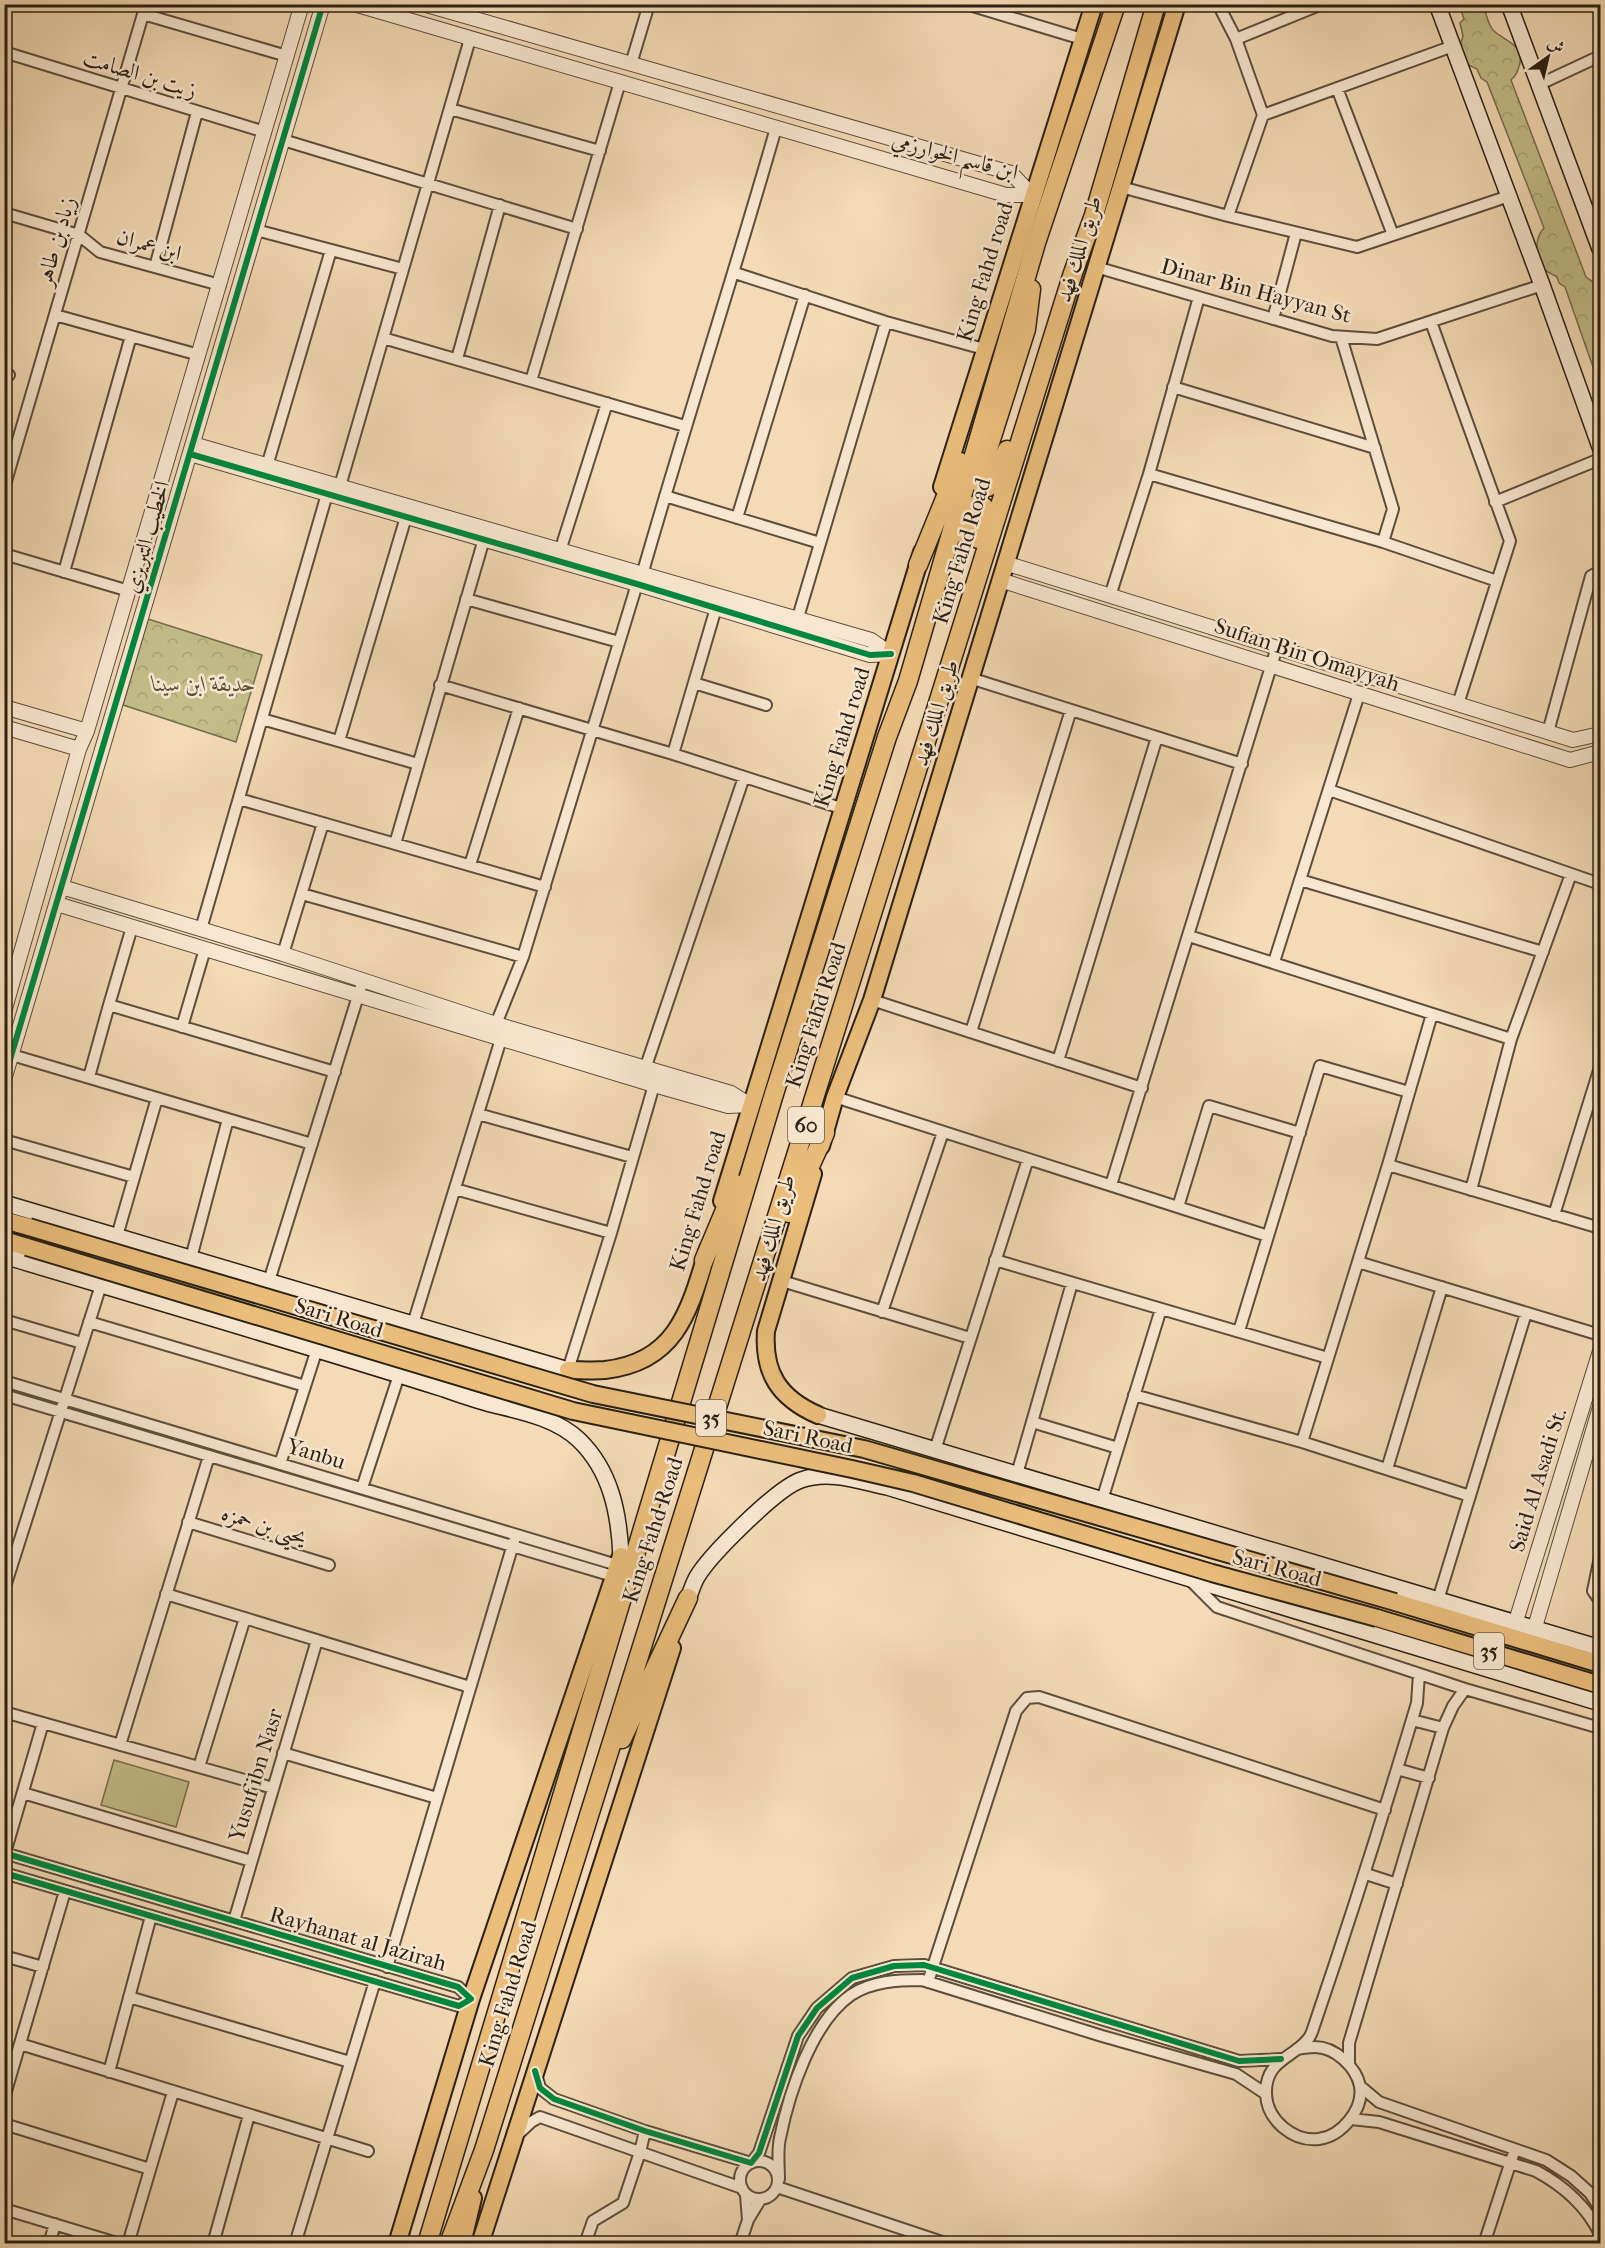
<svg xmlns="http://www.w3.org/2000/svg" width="1605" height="2248" font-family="'IM FELL French Canon',Amiri,serif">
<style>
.grass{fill:#c2bd89;stroke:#766e4e;stroke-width:1.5}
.forest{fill:url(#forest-crowns);stroke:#766e4e;stroke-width:1.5}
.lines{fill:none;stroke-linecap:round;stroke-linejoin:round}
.minor-casing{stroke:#5c4e3c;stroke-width:14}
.tertiary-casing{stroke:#5c4e3c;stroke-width:16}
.secondary-casing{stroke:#292013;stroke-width:18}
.primary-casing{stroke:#292013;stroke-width:20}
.trunk-casing{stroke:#292013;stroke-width:21}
.minor{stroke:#f8e7d0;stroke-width:10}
.tertiary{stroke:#f8e7d0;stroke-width:14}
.secondary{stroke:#f8e7d0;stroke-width:15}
.primary{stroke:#eabd7b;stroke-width:16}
.trunk{stroke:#eabd7b;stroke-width:18}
.primary-bridge-casing{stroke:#292013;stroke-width:20;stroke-linecap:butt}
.primary-bridge{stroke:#eabd7b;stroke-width:16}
.cycleway-casing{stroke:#f8e7d0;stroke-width:10}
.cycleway{stroke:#00873e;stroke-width:6}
.labels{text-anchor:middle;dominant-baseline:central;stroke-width:5;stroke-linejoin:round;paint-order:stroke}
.shield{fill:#f8e7d0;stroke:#675c4c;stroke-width:1.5}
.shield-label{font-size:21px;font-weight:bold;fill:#292013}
.street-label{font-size:22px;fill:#292013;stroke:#f8e7d0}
.park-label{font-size:22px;font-style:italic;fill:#574f36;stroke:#f8e7d0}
</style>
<defs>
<pattern id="forest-crowns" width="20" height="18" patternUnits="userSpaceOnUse" patternTransform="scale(1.5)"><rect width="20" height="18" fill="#c2bd89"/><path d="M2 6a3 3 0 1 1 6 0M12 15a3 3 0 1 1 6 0" fill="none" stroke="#a7a275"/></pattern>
</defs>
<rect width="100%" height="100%" fill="#f4dab6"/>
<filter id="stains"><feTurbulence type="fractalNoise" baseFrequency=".00333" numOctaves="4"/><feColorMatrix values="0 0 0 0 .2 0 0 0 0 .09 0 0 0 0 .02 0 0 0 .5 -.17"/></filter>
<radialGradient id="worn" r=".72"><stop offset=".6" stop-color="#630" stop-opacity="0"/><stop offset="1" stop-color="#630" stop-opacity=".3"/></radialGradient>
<!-- grass -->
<path class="grass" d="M114 1760 189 1782 176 1827 101 1805Z"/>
<!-- forest -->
<path class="forest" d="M1459 5H1483C1486 12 1488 26 1494 31 1505 41 1523 44 1520 63 1518 70 1517 75 1511 80L1586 277 1600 287V387L1565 287 1559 283 1557 277C1552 274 1544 271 1541 266 1535 255 1535 237 1544 228L1487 82 1481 78 1477 69 1466 64 1459 49 1463 36 1460 23 1464 19Z
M148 619 262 655 236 742 123 705Z"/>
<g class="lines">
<defs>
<path id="minor" d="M966 4 1082 39
M143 14 287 56
M1236 39 1322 4
M4 52 265 132
M631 64 649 4
M1538 85 1600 56
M1337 88 1393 235
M450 109 600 151
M1263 115 1453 46
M283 140 577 229
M1121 187 1228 216 1263 115 1236 39 1218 4
M4 213 79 235 100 252 220 285
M1228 216 1357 247 1509 196
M256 230 403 269
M155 267 197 112
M1096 267 1332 336 1377 339 1542 285
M735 273 886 322 984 349
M55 315 199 355
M1273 319 1296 233
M1431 322 1510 541 1458 704
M1341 337 1393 509 1383 542
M383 338 685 426
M457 359 500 205
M4 373 9 375
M531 381 620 82
M1173 387 1375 448
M267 466 331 250
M1149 474 1383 542 1497 581
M340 486 470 39
M4 488 146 4
M665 496 820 543
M1495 502 1600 459
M737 518 805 295
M560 551 607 403
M4 554 129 591
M64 572 131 336
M642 575C685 425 733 278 776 128
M1110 596 1149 474 1199 297
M466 599 619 642
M796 624 886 322
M970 678 1242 764
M694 683 766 705
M440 685 673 754 844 809
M262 719 418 764
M1548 732 1591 576 1600 571
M339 741 406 517
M673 754 716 608
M1329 790 1600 884
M239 799 545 887
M395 844 484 539
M470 865 519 708
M1300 880 1543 952
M302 894 523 957
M201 929 327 494
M1189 936 1511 1039
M283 954 323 823
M1274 962 1359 694
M872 1000 1142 1088
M109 1005 335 1072
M496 1024 523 957 637 584
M182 1027 205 949
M971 1032 1071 710
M12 1055 312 1144
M1058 1061 1157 737
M644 1072 744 777
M89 1077 109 1005 132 927
M835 1097 1268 1236
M478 1114 632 1157
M4 1140 134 1177
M1388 1165 1600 1228
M1111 1185 1277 647
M455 1189 611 1233
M1471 1190 1511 1039 1571 874
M1178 1207 1209 1106 1300 1133
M1554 1215 1600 1067
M117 1236 157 1098
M191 1258 228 1119
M995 1260 1328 1358
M1358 1262 1600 1335
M269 1281 363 980
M782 1281 970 1338
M882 1312 943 1132
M4 1320 82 1343
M89 1322 305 1386
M413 1324 501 1039
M1239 1331 1320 1066 1409 1092
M568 1370 611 1233 654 1085
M4 1381 617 1565
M4 1395 613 1576
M1134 1395 1302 1442 1470 1496
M1032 1422 1118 1448
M1302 1442 1388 1165 1432 1014
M935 1450 1028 1159
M280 1464 317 1349
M1387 1469 1442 1287
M1017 1474 1072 1283
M362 1488 399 1375
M1102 1500 1161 1309
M188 1522 329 1565
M1600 1557 1593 1591 1600 1601
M1190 1580 1217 1607 1465 1689 1600 1728
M4 1590 101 1285
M166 1594 470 1687
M1438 1600 1526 1313
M4 1712 273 1788
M1412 1720 1443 1728
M120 1745 209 1456
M283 1753 437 1798
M199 1767 245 1618
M1397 1769 1429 1778
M23 1793 251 1861
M4 1853 458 1987 471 1999 459 2006 4 1873
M5 1853 43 1723
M1366 1874 1397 1884
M234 1921 317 1640
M4 1956 43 1967
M387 1967 514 1541
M928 1982 1016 1711 1027 1698 1039 1697 1385 1810
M129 1997 350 2062
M20 2044 368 2151
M1297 2049C1303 2048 1309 2047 1315 2047 1335 2047 1356 2067 1360 2086 1364 2110 1341 2136 1319 2139 1293 2142 1267 2120 1266 2094 1265 2060 1292 2059 1308 2039 1312 2035 1313 2028 1315 2023 1351 1917 1385 1810 1417 1703L1419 1674
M1349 2065V2043L1443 1728 1453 1706 1465 1689
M109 2072 151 1916
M536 2074 540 2088 554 2099 645 2131 751 2163 759 2153 798 2036 817 2008 852 1978 894 1966 924 1965 1239 2061 1281 2059
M1360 2086 1379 2102 1546 2160 1571 2176 1590 2193 1600 2208
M4 2098 65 1891
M1351 2119 1379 2122 1536 2171C1564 2186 1586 2205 1600 2234
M4 2124 150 2169
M517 2135 531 2122 540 2117 742 2188
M740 2180a19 19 0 1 1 38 0a19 19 0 1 1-38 0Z
M779 2179C779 2166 777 2151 780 2138 789 2093 812 2022 851 1995 872 1981 898 1980 922 1980L1102 2036 1236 2074 1266 2094
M777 2187 948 2244
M746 2195 748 2220 760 2200
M4 2209 120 2244
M49 2244 55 2224
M128 2244 173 2092
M213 2244 249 2115
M295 2244 375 1981
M585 2244 593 2221 623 2203 640 2152 645 2131
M740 2244 748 2220
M1484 2244 1513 2155"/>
<path id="tertiary" d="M354 4 1006 195H1032
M423 4 1011 173 1032 195
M193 444 871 640 891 654
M190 454 637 584 870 655 891 654
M1005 563 1573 740 1600 734
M1000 580 1570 760 1600 752
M4 707 87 731
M4 727 79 749
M62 887 283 954 496 1024 731 1093 750 1105
M57 904 654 1085 728 1106 750 1105
M4 1012 79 749 87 731 302 4
M4 1080 323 4
M1516 1621 1600 1351
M1535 1627 1600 1407"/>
<path id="secondary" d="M1437 4 1542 285 1600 447
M1509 4 1600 249
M4 1203 568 1370
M4 1256C151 1300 298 1343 444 1389 458 1394 472 1399 487 1403 518 1411 555 1417 579 1440 611 1471 619 1513 621 1556
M818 1415 1600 1648
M688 1598C691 1592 693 1584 697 1577 710 1555 777 1488 801 1480 829 1470 859 1481 887 1487L1600 1703"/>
<path id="primary" d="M942 487 1094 4
M821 1146 835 1097 872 1000 1177 4
M813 1174 766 1331C763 1373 779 1398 818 1415
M722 1201 922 552
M4 1220 29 1227
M4 1240 27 1247
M568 1370C580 1370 593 1371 605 1370 678 1362 690 1308 708 1249
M1395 1602 1600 1664
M1377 1618 1600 1685
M397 2244 471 1999 621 1556
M462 2244 473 2198
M480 2244 672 1648"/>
<path id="trunk" d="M1007 450 993 483 988 487 981 484V471L1026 329 1031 289
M961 533C965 521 967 510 978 504L984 507 985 517 978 539
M918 565 960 462
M789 1213 825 1133
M704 1260 736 1184
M622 1739 688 1598
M427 2244 774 1094 887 737 908 681 1036 243 1116 4
M449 2244 484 2150 1073 273 1094 215 1156 4"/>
</defs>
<!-- minor casing -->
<use href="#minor" class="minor-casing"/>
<!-- tertiary casing -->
<use href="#tertiary" class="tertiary-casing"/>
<!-- secondary casing -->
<use href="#secondary" class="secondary-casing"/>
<!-- primary casing -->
<use href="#primary" class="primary-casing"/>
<!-- trunk casing -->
<use href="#trunk" class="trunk-casing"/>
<!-- minor -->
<use href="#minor" class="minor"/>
<!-- tertiary -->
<use href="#tertiary" class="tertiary"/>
<!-- secondary -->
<use href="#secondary" class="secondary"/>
<!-- primary -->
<use href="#primary" class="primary"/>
<!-- trunk -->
<use href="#trunk" class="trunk"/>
<defs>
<path id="primary-bridge" d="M29 1227 593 1394 864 1449 1395 1602
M27 1247 573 1411 852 1469 913 1483 1212 1573 1377 1618"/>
</defs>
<!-- primary-bridge casing -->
<use href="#primary-bridge" class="primary-bridge-casing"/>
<!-- primary-bridge -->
<use href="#primary-bridge" class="primary-bridge"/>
<defs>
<path id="cycleway" d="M190 454 637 584 870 655 891 654
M4 1080 323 4
M4 1853 458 1987 471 1999 459 2006 4 1873
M535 2071 540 2088 554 2099 645 2131 751 2163 759 2153 798 2036 817 2008 852 1978 894 1966 924 1965 1239 2061 1281 2059"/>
</defs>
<!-- cycleway casing -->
<use href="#cycleway" class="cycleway-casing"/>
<!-- cycleway -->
<use href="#cycleway" class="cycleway"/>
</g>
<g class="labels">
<!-- shield labels -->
<g class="shield">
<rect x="788" y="1107" width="36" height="36" rx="4.5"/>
<rect x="696" y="1400" width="30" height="36" rx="4.5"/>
<rect x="1474" y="1633" width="30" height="36" rx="4.5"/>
</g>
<g class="shield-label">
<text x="806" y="1125">60</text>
<text x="711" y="1418">35</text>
<text x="1489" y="1651">35</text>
</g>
<!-- street labels -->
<g class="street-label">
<text transform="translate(140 74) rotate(17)">زيت بن الصامت</text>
<text transform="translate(955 156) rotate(15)">ابن قاسم الخوارزمي</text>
<text transform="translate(56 241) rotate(-74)">زياد بن طاهر</text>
<text transform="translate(149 245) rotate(16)">ابن عمران</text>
<text transform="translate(1079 249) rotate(-73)">طريق الملك فهد</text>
<text transform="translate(985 272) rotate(-73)">King Fahd road</text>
<text transform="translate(1256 291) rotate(15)">Dinar Bin Hayyan St</text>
<text transform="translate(147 537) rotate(-74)">الخطيب التبريزي</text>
<text transform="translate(962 551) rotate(-73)">King Fahd Road</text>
<text transform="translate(1307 655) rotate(18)">Sufian Bin Omayyah</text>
<text transform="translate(936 713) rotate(-73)">طريق الملك فهد</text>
<text transform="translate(842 737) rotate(-73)">King Fahd road</text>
<text transform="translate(816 1015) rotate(-72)">King Fahd Road</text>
<text transform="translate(698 1201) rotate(-73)">King Fahd road</text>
<text transform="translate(773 1228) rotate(-74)">طريق الملك فهد</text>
<text transform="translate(339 1318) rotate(17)">Sari Road</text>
<text transform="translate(808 1437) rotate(12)">Sari Road</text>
<text transform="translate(316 1454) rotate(17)">Yanbu</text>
<text transform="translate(1538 1480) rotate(-73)">Said Al Asadi St.</text>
<text transform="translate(264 1525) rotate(17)">يحيى بن حمزه</text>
<text transform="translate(653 1530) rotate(-72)">King Fahd Road</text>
<text transform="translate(1277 1568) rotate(15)">Sari Road</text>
<text transform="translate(256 1775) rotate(-73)">Yusuf ibn Nasr</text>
<text transform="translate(358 1939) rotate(16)">Rayhanat al Jazirah</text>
<text transform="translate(508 1994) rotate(-73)">King Fahd Road</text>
</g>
<!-- park labels -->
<g class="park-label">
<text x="204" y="684">حديقة ابن سينا</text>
</g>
</g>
<!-- margin -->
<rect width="1605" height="2248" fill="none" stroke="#f4dab6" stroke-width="24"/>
<rect x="6" y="6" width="1593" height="2236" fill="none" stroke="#292013" stroke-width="3"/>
<rect x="12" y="12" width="1581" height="2224" fill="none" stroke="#292013" stroke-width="1.5"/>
<!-- north arrow -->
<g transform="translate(1548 57) rotate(34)" stroke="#f8e7d0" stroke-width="4.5" paint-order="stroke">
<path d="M0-4.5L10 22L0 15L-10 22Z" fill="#292013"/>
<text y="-9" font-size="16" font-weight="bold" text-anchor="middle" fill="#292013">ش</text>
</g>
<rect width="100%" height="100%" filter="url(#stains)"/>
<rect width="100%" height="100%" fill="url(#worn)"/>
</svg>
